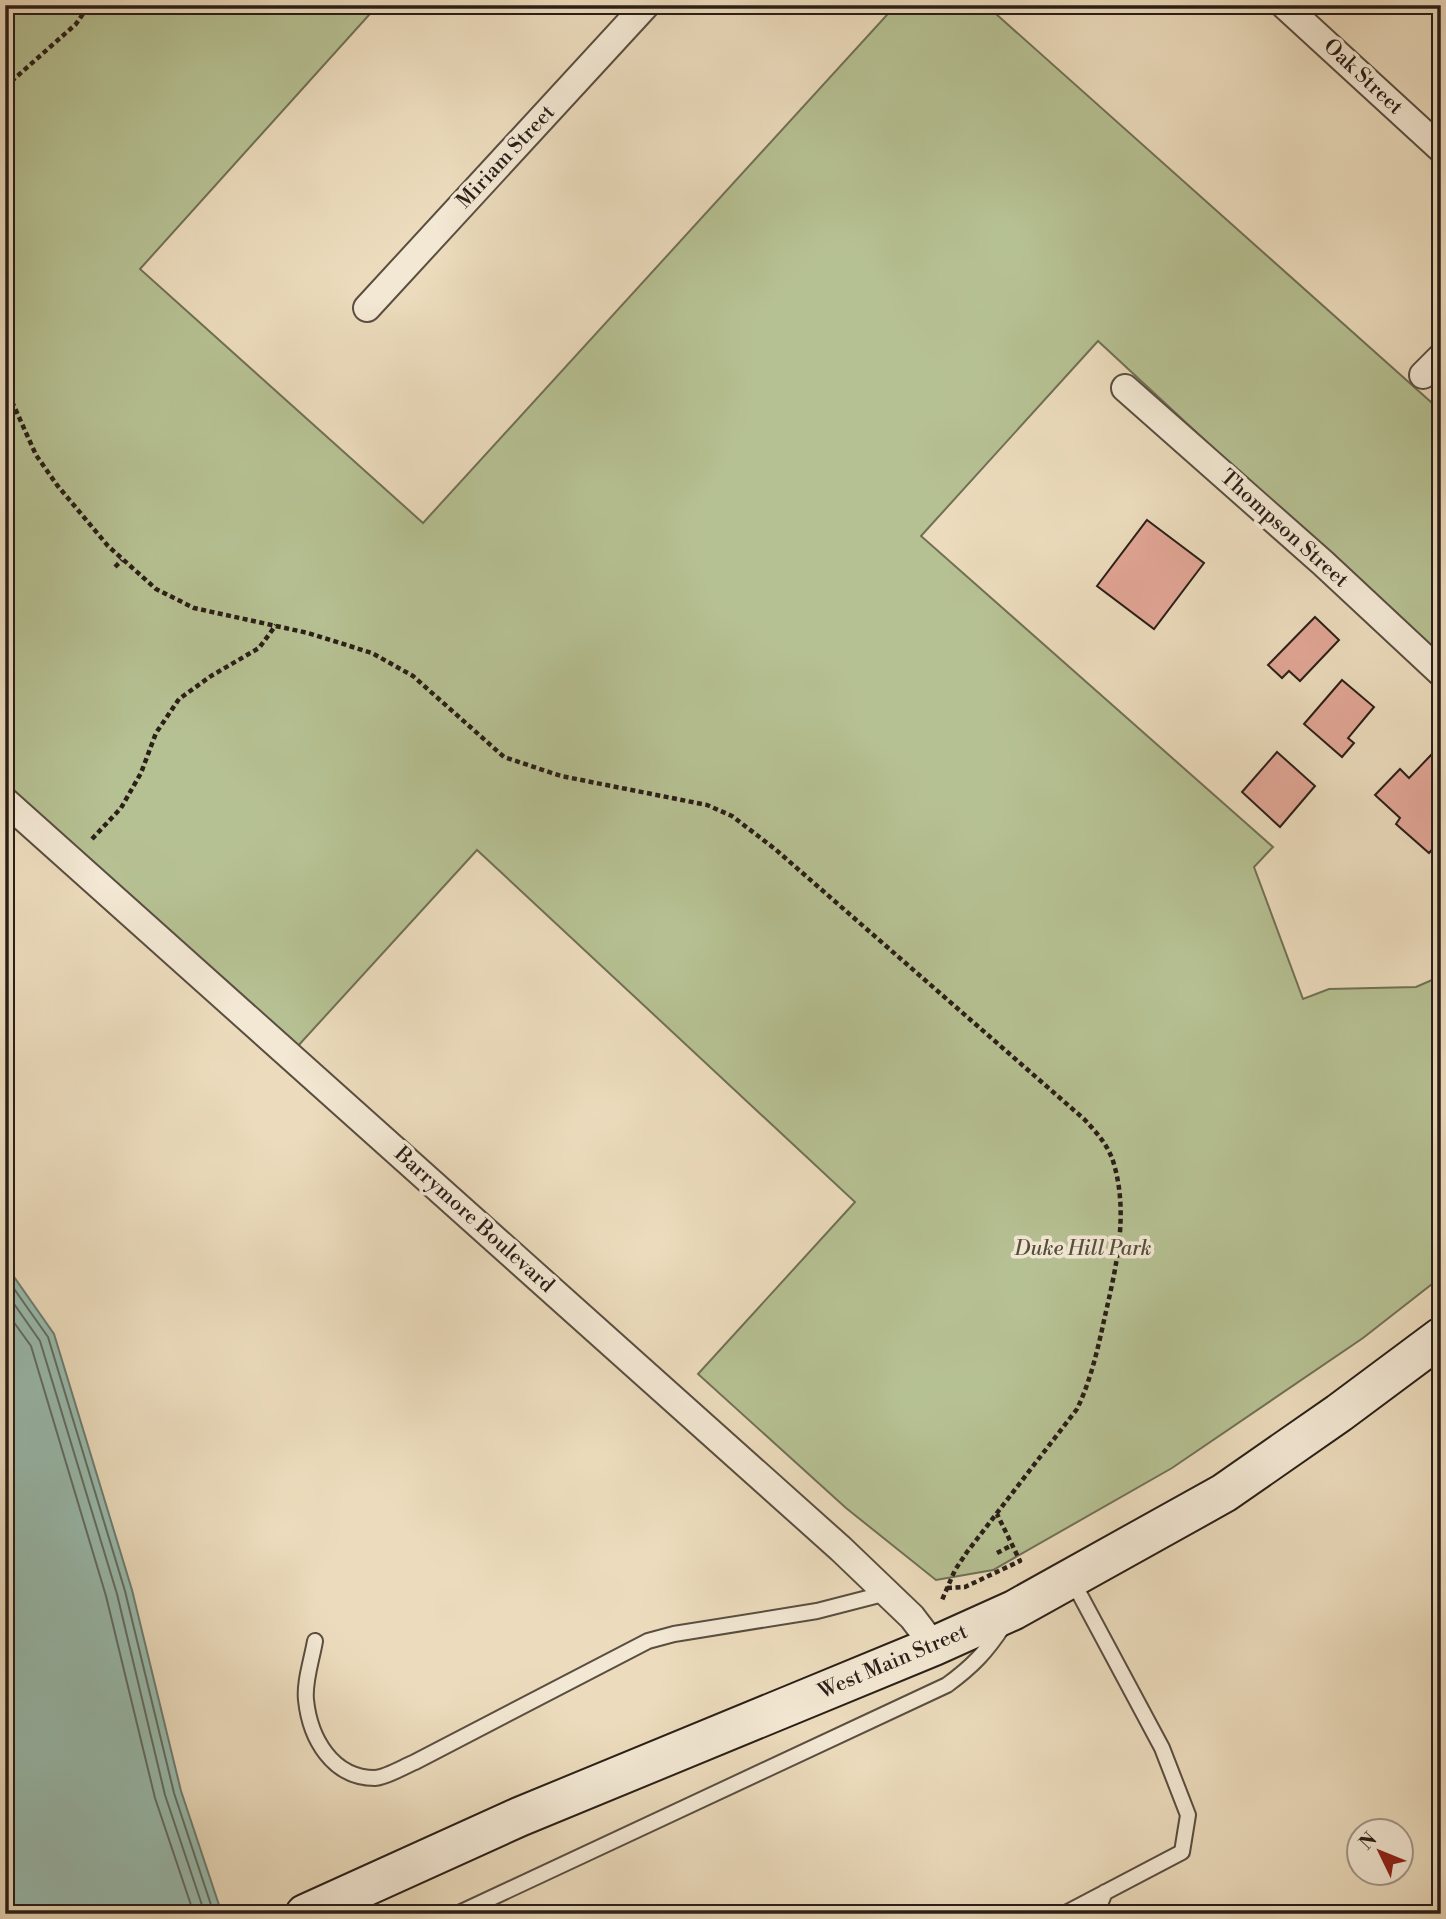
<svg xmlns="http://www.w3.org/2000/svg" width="1446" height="1919" font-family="'Libre Bodoni',serif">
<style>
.green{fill:#b6c193;stroke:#707056;stroke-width:2}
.water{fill:#99bcaf;stroke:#6c7d73;stroke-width:2}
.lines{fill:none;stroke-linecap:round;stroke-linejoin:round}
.shore{stroke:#616d64;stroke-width:2}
.building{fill:#e2a696;stroke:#291e18;stroke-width:2}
.lane-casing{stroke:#5a4e41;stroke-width:18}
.street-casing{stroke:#5a4e41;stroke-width:30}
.secondary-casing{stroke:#291e18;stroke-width:42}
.path{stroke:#291e18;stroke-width:4.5;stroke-dasharray:5 3.5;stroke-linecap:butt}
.lane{stroke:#f3e8d4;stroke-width:14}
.street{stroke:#f3e8d4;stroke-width:26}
.secondary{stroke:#f3e8d4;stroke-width:38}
.labels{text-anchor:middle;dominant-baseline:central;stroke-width:7;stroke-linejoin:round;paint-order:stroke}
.street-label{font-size:21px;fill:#291e18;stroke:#f3e8d4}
.park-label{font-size:21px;font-style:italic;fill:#534f3d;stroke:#f3e8d4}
</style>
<rect width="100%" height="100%" fill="#ecdcbd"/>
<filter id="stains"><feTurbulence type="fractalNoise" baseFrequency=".00286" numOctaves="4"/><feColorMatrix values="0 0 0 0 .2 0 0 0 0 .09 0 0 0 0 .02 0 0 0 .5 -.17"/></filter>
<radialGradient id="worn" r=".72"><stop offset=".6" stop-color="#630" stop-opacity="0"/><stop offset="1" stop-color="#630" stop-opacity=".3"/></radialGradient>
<!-- green -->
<path class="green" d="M5 5H378L140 269 423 523 896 5H986L1441 411V659L1098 341 921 536 1273 847 1254 867 1303 999 1329 989 1416 987 1441 976V1277L1363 1338 1172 1468 993 1570 936 1580 846 1508 698 1374 855 1202 477 850 297 1047 5 787Z"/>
<!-- water -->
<path class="water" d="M5 1264 54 1334 132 1590 181 1791 222 1914H5Z"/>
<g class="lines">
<!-- shore -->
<path class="shore" d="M5 1276 48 1337 125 1591 174 1793 214 1914
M5 1291 40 1341 117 1594 165 1795 205 1914
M5 1310 31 1346 106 1596 155 1798 194 1914"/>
</g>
<!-- building -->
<path class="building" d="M1147 520 1204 563 1154 629 1097 586Z
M1315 617 1339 640 1300 681 1289 671 1282 678 1268 665Z
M1342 680 1374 707 1348 738 1354 743 1342 757 1304 724Z
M1277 752 1315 786 1280 827 1242 792Z
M1432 754 1441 762V843L1439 842 1429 853 1396 824 1400 818 1375 795 1400 769 1409 778Z"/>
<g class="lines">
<defs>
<path id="lane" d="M315 1641C312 1659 304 1682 306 1700 310 1738 332 1778 375 1778 387 1777 403 1767 415 1762L648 1641 674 1634 817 1611 887 1593
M457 1914 947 1685C973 1666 986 1652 1004 1625
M1064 1914 1182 1852 1188 1815 1162 1748 1072 1580
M1096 1914 1105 1892"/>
<path id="street" d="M1284 5 1441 149
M367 308 646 5
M1423 375 1441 357
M1125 388 1323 563 1441 673
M5 801 841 1549 912 1617 934 1646"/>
<path id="secondary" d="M305 1914 519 1817 934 1646 1014 1610 1224 1493 1339 1413 1441 1337"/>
</defs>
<!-- lane casing -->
<use href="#lane" class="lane-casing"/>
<!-- street casing -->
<use href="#street" class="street-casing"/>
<!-- secondary casing -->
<use href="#secondary" class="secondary-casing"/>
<!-- path -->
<path class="path" d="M5 87 76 24 89 5
M5 386 36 455 57 485 108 546 156 589 194 608 308 633 372 653 413 676 504 757 561 776 707 805 732 816 775 849 1084 1119C1098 1134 1110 1147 1115 1168 1128 1217 1116 1268 1105 1316 1098 1348 1091 1380 1077 1409L967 1552 955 1570 942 1600
M115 567 122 560
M92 839 121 808 141 773 156 733 179 699 211 676 259 648 276 625
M997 1553 1012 1545
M947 1588 965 1587 1020 1561 997 1514"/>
<!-- lane -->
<use href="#lane" class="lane"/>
<!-- street -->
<use href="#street" class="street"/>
<!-- secondary -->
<use href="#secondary" class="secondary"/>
</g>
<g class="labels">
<!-- street labels -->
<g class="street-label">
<text transform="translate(1363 77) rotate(43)">Oak Street</text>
<text transform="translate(506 157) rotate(-47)">Miriam Street</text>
<text transform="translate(1284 529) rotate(42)">Thompson Street</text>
<text transform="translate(474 1220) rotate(42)">Barrymore Boulevard</text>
<text transform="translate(893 1662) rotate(-23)">West Main Street</text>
</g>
<!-- park labels -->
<g class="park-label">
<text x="1083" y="1249">Duke Hill Park</text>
</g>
</g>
<!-- margin -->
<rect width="1446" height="1919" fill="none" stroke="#ecdcbd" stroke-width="28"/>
<rect x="7" y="7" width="1432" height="1905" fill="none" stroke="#291e18" stroke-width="3.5"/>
<rect x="14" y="14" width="1418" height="1891" fill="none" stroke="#291e18" stroke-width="2"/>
<!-- north arrow -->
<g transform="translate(1380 1852) rotate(313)"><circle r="33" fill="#f3e8d4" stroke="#a29789" stroke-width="2"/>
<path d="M0-5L12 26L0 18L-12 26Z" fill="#8f2418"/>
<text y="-10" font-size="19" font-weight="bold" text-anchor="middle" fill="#291e18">N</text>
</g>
<rect width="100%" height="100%" filter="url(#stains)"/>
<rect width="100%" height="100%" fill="url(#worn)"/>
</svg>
